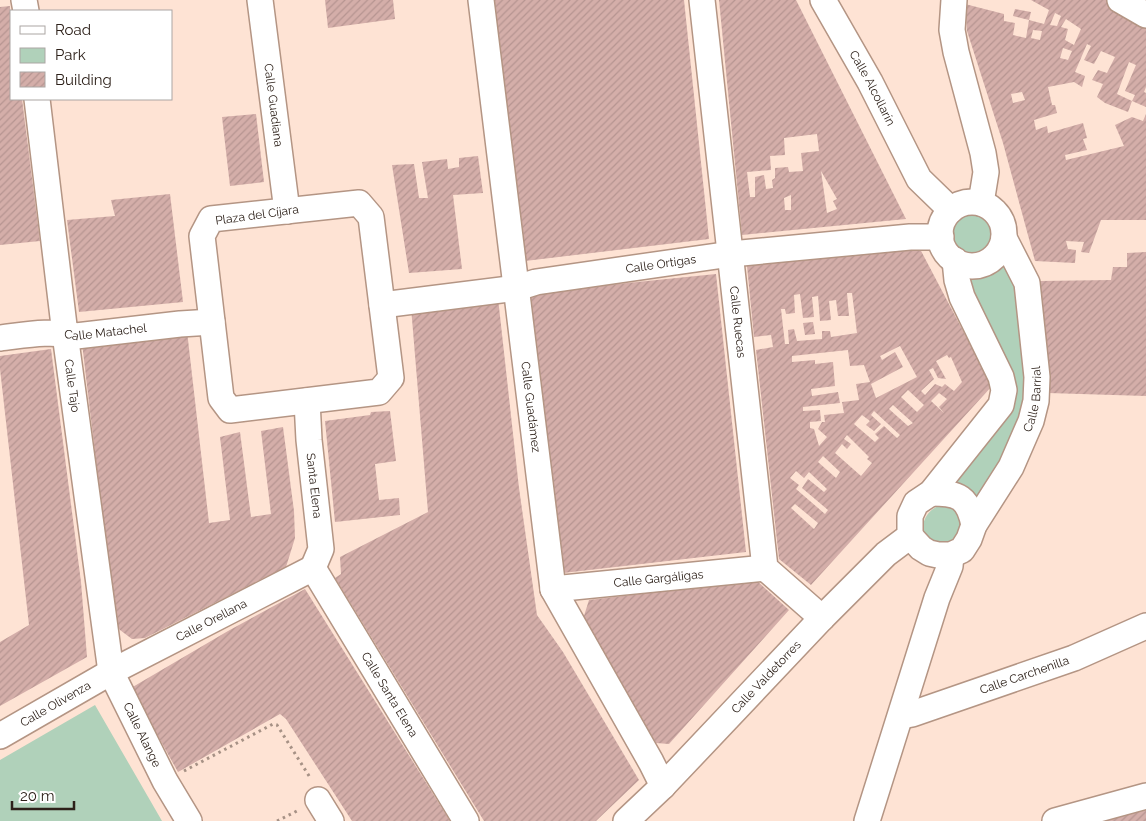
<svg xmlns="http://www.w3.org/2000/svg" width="1146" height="821" font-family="Raleway,sans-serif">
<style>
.green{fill:#b0d1ba}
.building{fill:url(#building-hatch);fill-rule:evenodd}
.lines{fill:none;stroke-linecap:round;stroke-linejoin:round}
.street-casing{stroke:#b49584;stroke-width:28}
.path{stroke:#a69185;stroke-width:3;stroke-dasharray:2.5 4;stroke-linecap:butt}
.street{stroke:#fff;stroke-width:25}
.labels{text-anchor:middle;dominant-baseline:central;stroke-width:5;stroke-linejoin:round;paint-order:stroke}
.street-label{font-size:12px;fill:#2d211a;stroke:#fff}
</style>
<defs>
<pattern id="building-hatch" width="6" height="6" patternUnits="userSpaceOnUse" patternTransform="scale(1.25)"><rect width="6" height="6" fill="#d4aea9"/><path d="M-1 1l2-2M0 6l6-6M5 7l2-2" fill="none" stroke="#b69591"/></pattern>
</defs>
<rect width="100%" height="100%" fill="#fee3d4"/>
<!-- green -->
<path class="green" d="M951 233a22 22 0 1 1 44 0a22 22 0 1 1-44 0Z
M1007 253 1018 281 1028 371 1022 419 1002 466 978 501 944 483 1001 415 962 269C981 274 995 268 1007 253Z
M941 505 954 507 964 522 957 539 945 544C942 543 937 543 933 541 915 533 924 510 941 505Z
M95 705 162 821H0V760Z"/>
<!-- building -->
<path class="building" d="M325 0H393L395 19 328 28Z
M494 0H684L709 239 525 261Z
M719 0H796L906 219 742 235ZM817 134 819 151 801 153 803 171 789 172 788 167 775 168V178L772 180 773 188 766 189 764 175 755 177V197H750L747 172 771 170 770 156 785 155 784 138ZM821 171 837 199 833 201 837 209 827 213ZM791 195V210H785L784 198Z
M1031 0H1110L1131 21 1146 29V87L1144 92 1146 93V107L1132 101 1128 112 1105 103 1097 97 1103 84 1092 80 1098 70 1107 73 1115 57 1101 51 1094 64 1084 60 1091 46 1087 44 1075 72 1085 76 1082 87 1074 82 1048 87 1052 105H1055L1057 113 1034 120 1036 130 1047 126 1048 133 1083 123 1087 138 1083 139 1087 150 1065 155 1066 160 1124 146 1115 125 1132 117 1143 121 1146 114V220H1101L1089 253 1081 252 1084 242 1066 241 1068 249 1076 250 1075 263 1035 261 1003 143 967 31 965 4 1004 14V21L1015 23 1013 35 1026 38 1029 20 1044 24 1049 10ZM1055 13 1061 16 1057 26 1050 25ZM1066 19 1081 29 1074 45 1065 40 1068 29 1061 27ZM1033 30 1042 31 1040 40 1031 38ZM1063 48 1072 51 1068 60 1060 58ZM1129 62 1136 65 1125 91 1135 95 1132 101 1117 94ZM1022 92 1025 100 1013 103 1011 94Z
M10 6 11 99H22L40 241 0 245V7Z
M1015 9 1031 12 1029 20 1013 16Z
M256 114 264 182 230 186 222 117Z
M478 156 483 193 453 195 462 269 409 273 392 165 414 164 419 198H428L422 162 447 159 448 169 459 167V158Z
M170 194 183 302 79 312 67 220 115 216 111 200Z
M919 247 992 386 811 585 779 559 756 350 773 347 771 335 754 337 747 266ZM847 293H852L857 333 831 337 830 331H822V339L797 341 794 329 788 330 789 344H785L781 309H785L786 314 795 313 794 295 800 294 803 318 814 317 812 297 818 296 820 321 831 320 829 301 836 300 838 316H849ZM900 346 917 377 876 398 871 384 903 367 895 352 882 360 880 356ZM848 350 850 366 864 365 870 382 856 384 859 400 842 402 844 413 824 415 825 422H822L818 429 827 437 819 446 814 429 810 428V422L821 421 820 410 803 411V407L840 403 838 392 812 396 811 389 835 386 833 362 815 364V360L792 362V356ZM947 355 949 358 951 357 962 382 954 391 945 384 942 387 935 384 925 395 921 391 934 379 929 370 933 368 938 378 946 379 936 361ZM908 390 924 405 917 412 901 397ZM939 393 947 399 939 407 944 413 931 401ZM893 405 913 423 908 426 889 409ZM874 411 900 435 897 438 884 426 875 434 879 438 875 442 854 424 862 415 870 421 866 425 874 431 881 424 871 415ZM847 435 869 457 867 459 872 463 861 476 835 453 842 444 847 449 851 444 844 439ZM823 456 840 472 836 478 818 462ZM796 471 804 478 809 472 827 489 824 492 808 479 802 488 828 510 825 514 796 489 799 485 790 478ZM795 504 818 523 814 529 791 508Z
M1146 252V396L1048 393 1040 281 1111 280 1113 267H1127V253Z
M716 274 746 552 563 573 529 293Z
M498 298 519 488 537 615 563 652 639 780 596 821H484L335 578 341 574 340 557 428 512 411 307Z
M813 322 815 334 805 335 803 323Z
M187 331 209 523 230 520 220 437 240 432 251 517 271 514 261 431 283 427 294 511 295 538 286 567 145 638 132 639 120 630 115 623 82 343Z
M51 349 81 582 87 657 0 706V642L29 625 0 369V356Z
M390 411 396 461 375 464 379 500 399 498 400 515 335 522 325 421 370 415 371 412Z
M756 580 789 610 669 744 656 743 583 619 589 600Z
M305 589 450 821H352L286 719 280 714 178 772 131 688 228 631Z
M1146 806V821H1095Z"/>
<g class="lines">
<defs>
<g id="street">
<path d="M24 0 26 11"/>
<path id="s1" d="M260 0 287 211"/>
<path id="s2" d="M481 0 553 589 651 762 663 786"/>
<path id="s3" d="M702 0 765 568 822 618"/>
<path id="s4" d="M823 0 870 82 919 179 951 210"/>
<path d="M954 0 952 30 956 52 983 153 986 172 981 203"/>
<path d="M1120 0 1146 15"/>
<path id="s5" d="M37 99 65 334 111 672 165 781 189 821"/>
<circle cx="972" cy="234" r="32"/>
<path d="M359 203 371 217 391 378 379 392 230 410 221 398 202 236 211 219Z"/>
<path id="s6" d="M382 305 517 288 536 282 731 254 910 237H941"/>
<path id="s7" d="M0 338C26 335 51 330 76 336L180 324 212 322"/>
<path id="s8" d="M307 401 309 440 321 549 313 568"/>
<path d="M931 493C959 493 968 497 974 525"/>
<path id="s9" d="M910 536 921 548 929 553 938 555H951L962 550 969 539 974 525 1011 467 1031 421 1036 401 1037 377 1027 283 1004 238"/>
<path id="s10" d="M313 568 466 821"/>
<path id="s11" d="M553 589 765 568"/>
<path id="s12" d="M901 716 912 714 1074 658 1146 626"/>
<path id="s13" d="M0 736 111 672 313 568"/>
<path d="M318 800 331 821"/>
<path id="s14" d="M626 821 663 786 822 618 886 554 910 536V516L916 503 931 493 1001 405 1004 390 1001 377 962 297 957 280 955 260"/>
<path d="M867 821 937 598 950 566 951 555"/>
<path d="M1055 821 1146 796"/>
</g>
</defs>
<!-- street casing -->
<use href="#street" class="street-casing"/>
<!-- path -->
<path class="path" d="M184 771 273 724 277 725 311 779
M277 821 299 810"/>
<!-- street -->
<use href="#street" class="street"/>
</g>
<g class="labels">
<!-- street labels -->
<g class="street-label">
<text stroke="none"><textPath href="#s4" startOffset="101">Calle Alcollarín</textPath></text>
<text stroke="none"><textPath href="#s1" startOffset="106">Calle Guadiana</textPath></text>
<text transform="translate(257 215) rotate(-8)">Plaza del Cíjara</text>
<text stroke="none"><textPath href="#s6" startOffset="282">Calle Ortigas</textPath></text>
<text stroke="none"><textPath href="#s3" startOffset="324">Calle Ruecas</textPath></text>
<text stroke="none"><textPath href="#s7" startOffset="106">Calle Matachel</textPath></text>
<text stroke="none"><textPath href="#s5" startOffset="289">Calle Tajo</textPath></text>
<text stroke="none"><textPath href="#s9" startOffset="229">Calle Barrial</textPath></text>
<text stroke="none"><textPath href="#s2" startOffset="410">Calle Guadámez</textPath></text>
<text stroke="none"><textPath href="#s8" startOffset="85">Santa Elena</textPath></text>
<text stroke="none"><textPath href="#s11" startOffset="106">Calle Gargáligas</textPath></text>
<text stroke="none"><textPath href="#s13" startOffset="241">Calle Orellana</textPath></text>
<text stroke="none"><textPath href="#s12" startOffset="130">Calle Carchenilla</textPath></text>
<text stroke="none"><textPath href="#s14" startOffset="201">Calle Valdetorres</textPath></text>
<text stroke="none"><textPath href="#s10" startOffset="148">Calle Santa Elena</textPath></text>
<text stroke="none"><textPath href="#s13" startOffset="64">Calle Olivenza</textPath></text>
<text stroke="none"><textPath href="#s5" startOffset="648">Calle Alange</textPath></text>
</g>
</g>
<!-- legend -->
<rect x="10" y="10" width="162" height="90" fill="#ffffff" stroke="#aba6a3"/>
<rect x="20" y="26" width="25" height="8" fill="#ffffff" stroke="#aba6a3"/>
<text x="55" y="35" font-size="15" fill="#2d211a">Road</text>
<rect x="20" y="48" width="25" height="15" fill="#b0d1ba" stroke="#aba6a3"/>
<text x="55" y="60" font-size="15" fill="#2d211a">Park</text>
<rect x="20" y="72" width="25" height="15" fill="url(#building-hatch)" stroke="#aba6a3"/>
<text x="55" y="85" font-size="15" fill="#2d211a">Building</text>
<!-- scale -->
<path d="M12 801v8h62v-8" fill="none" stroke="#2d211a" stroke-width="2.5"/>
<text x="20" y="801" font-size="15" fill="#2d211a" stroke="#ffffff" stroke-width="4" paint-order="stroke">20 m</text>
</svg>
